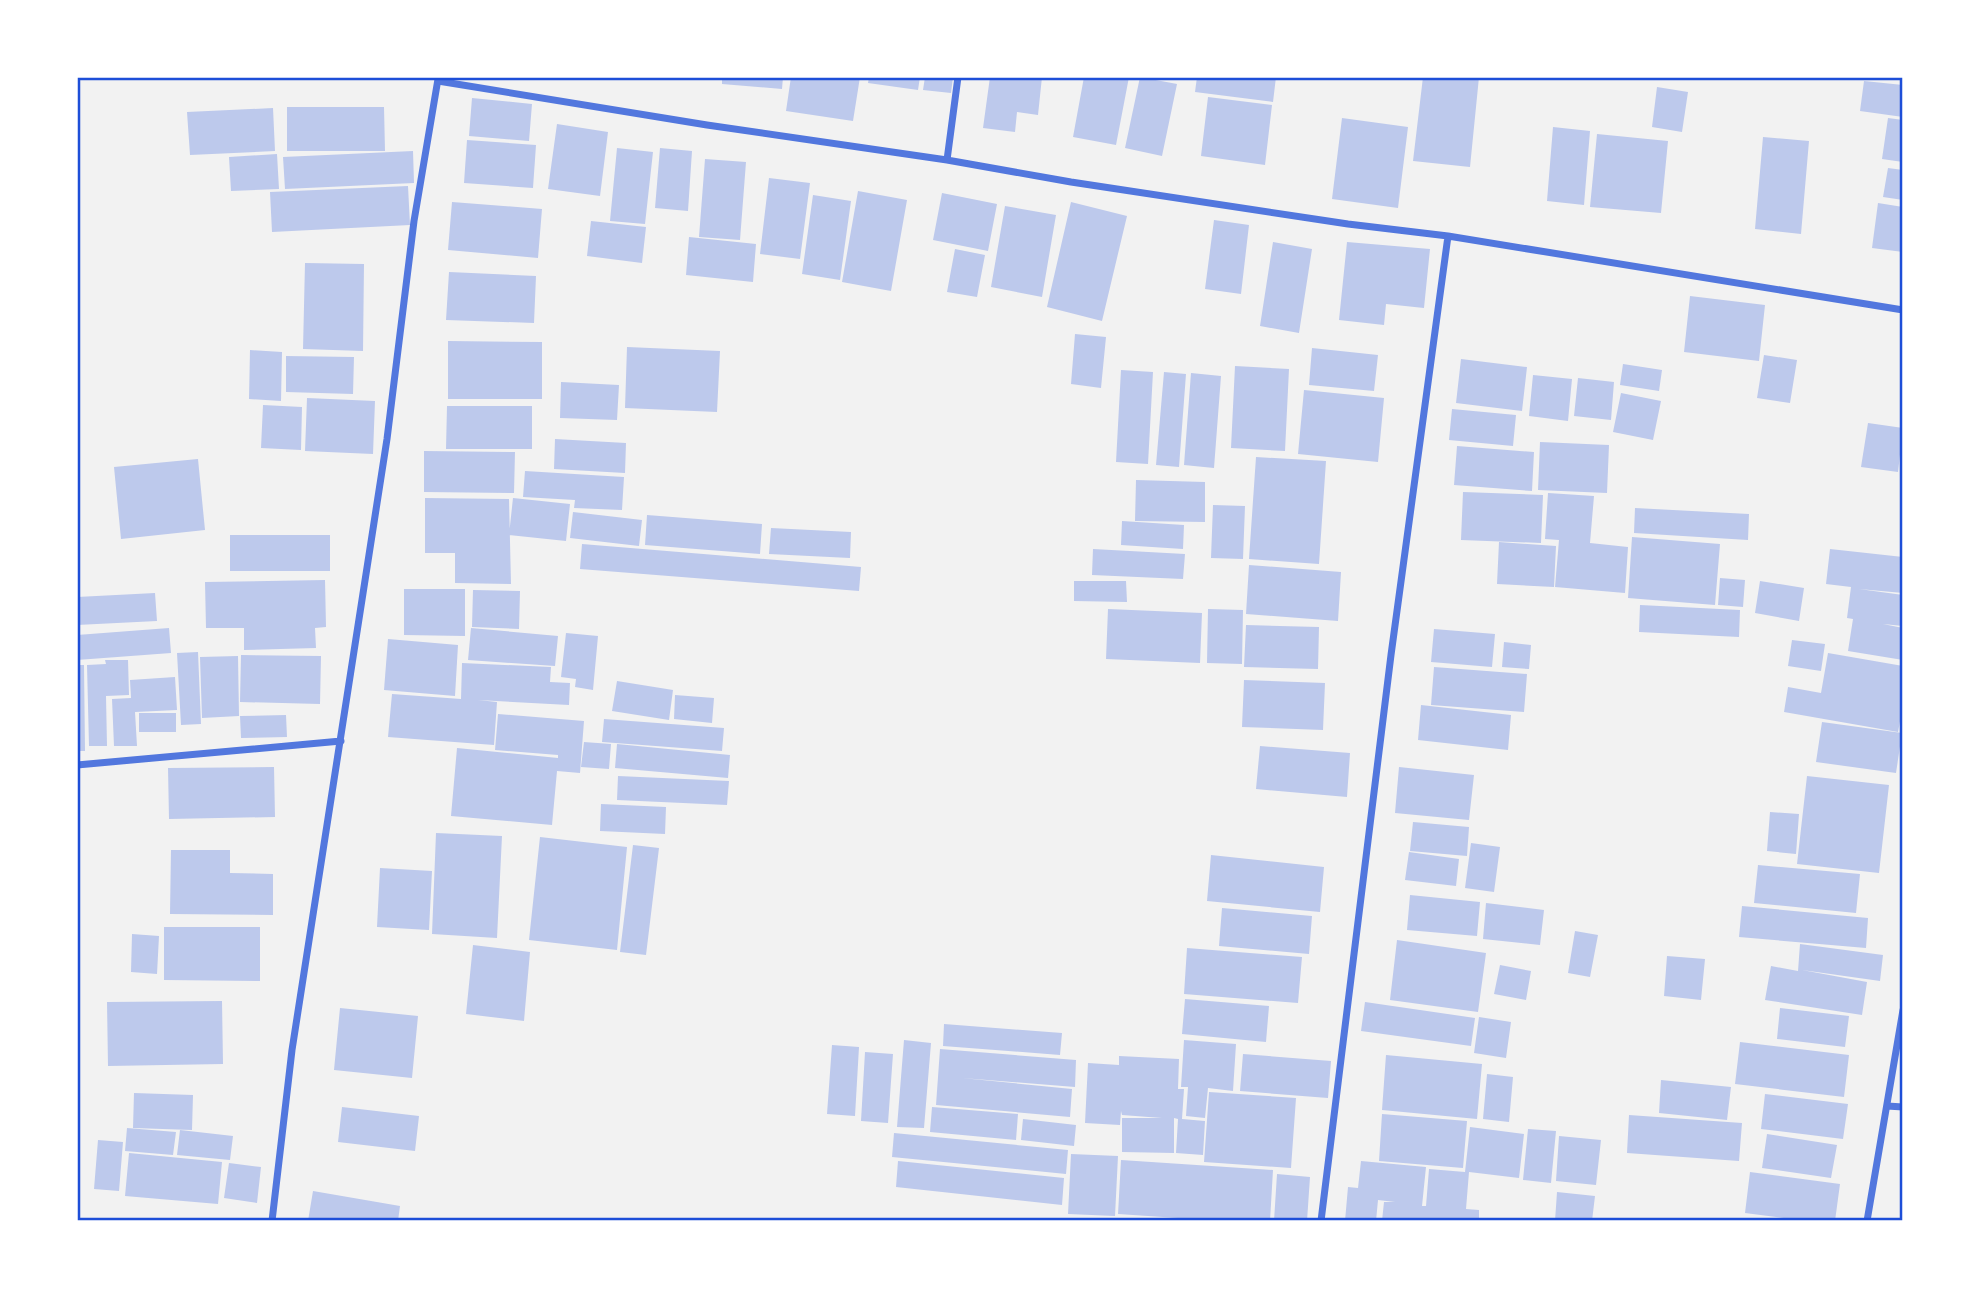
<svg xmlns="http://www.w3.org/2000/svg" width="1980" height="1298" font-family="'Varela Round',sans-serif">
<style>
.building{fill:#bdc9ec}
.lines{fill:none;stroke-linecap:round;stroke-linejoin:round}
.minor{stroke:#5277de;stroke-width:7}
.neatline{fill:none;stroke:#1d4ed8;stroke-width:2.5}
</style>
<rect width="100%" height="100%" fill="#f2f2f2"/>
<!-- building -->
<path class="building" d="M722 77H783L782 89 722 84Z
M791 77H860L853 121 786 111Z
M869 77H920L918 90 868 83Z
M925 77H953L951 93 923 90Z
M990 77H1042L1038 115 1017 112 1015 132 983 128Z
M1084 77H1129L1116 145 1073 137Z
M1140 77 1177 84 1162 156 1125 148Z
M1197 77H1276L1273 102 1195 92Z
M1423 77H1479L1470 167 1413 161Z
M1864 81 1903 85V117L1860 111Z
M1657 87 1688 92 1682 132 1652 127Z
M1208 97 1272 105 1265 165 1201 156Z
M472 98 532 104 529 141 469 136Z
M287 107H384L385 151H287Z
M273 108 275 151 190 155 187 112Z
M1342 118 1408 127 1398 208 1332 199Z
M1888 118 1903 120V162L1882 159Z
M557 124 608 132 600 196 548 189Z
M1553 127 1590 131 1584 205 1547 201Z
M1597 134 1668 141 1661 213 1590 207Z
M1763 137 1809 141 1801 234 1755 229Z
M467 140 536 145 533 188 464 183Z
M617 148 653 152 645 224 610 221Z
M660 148 692 151 688 211 655 208Z
M413 151 414 183 285 189 283 157Z
M277 154 279 189 231 191 229 157Z
M705 159 746 162 740 240 699 237Z
M1888 168 1903 170V200L1883 197Z
M769 178 810 183 800 259 760 254Z
M408 186 410 225 272 232 270 192Z
M858 191 907 200 891 291 842 282Z
M942 193 997 204 988 251 933 240Z
M813 195 851 201 840 280 802 274Z
M452 202 542 209 538 258 448 250Z
M1071 202 1127 216 1102 321 1047 307Z
M1878 203 1903 207V252L1872 248Z
M1005 206 1056 215 1042 297 991 287Z
M1214 220 1249 225 1241 294 1205 289Z
M591 221 646 227 642 263 587 256Z
M689 237 756 244 753 282 686 275Z
M1273 242 1312 249 1299 333 1260 326Z
M1347 242 1430 249 1424 308 1386 304 1384 325 1339 320Z
M955 249 985 255 977 297 947 292Z
M305 263 364 264 363 351 303 349Z
M449 272 536 276 534 323 446 320Z
M1690 296 1765 305 1759 361 1684 352Z
M1075 334 1106 337 1101 388 1071 384Z
M448 341 542 342V399H448Z
M627 347 720 351 717 412 625 408Z
M1312 348 1378 355 1374 391 1309 385Z
M250 350 282 352 281 401 249 399Z
M1764 355 1797 360 1790 403 1757 398Z
M286 356 354 357 353 394 286 392Z
M1461 359 1527 367 1522 411 1456 403Z
M1623 364 1662 370 1659 391 1620 385Z
M1235 366 1289 369 1285 451 1231 448Z
M1121 370 1153 372 1148 464 1116 462Z
M1164 372 1186 374 1179 467 1156 465Z
M1191 373 1221 376 1214 468 1184 465Z
M1533 375 1572 379 1568 421 1529 416Z
M1578 378 1614 382 1611 420 1574 416Z
M561 382 619 385 617 420 560 418Z
M1304 390 1384 398 1378 462 1298 454Z
M1621 393 1661 401 1653 440 1613 432Z
M307 398 375 401 373 454 305 451Z
M263 405 302 407 301 450 261 448Z
M447 406H532V449H446Z
M1452 409 1516 415 1513 446 1449 440Z
M1868 423 1903 428 1898 472 1861 467Z
M555 439 626 443 625 473 554 469Z
M1540 442 1609 445 1607 493 1538 490Z
M1457 446 1534 452 1532 491 1454 485Z
M424 451 515 452 514 493 424 492Z
M1256 457 1326 461 1319 564 1249 559Z
M198 459 205 530 121 539 114 467Z
M525 471 624 477 622 510 574 508 575 500 523 497Z
M1136 480 1205 482V522L1135 521Z
M1463 492 1543 495 1541 543 1461 540Z
M1548 493 1594 496 1590 543 1628 547 1625 593 1555 587 1559 540 1545 539Z
M425 498 509 499 511 584 455 583V553H425Z
M513 498 570 504 566 541 509 535Z
M1213 505 1245 506 1243 559 1211 558Z
M1635 508 1749 514 1748 540 1634 533Z
M573 512 642 520 639 546 570 538Z
M647 515 762 524 760 554 645 545Z
M1122 521 1184 525 1183 549 1121 545Z
M771 528 851 532 850 558 769 554Z
M230 535H330V571H230Z
M1632 537 1720 544 1715 605 1628 598Z
M1499 542 1556 546 1554 587 1497 584Z
M582 544 861 567 859 591 580 569Z
M1093 549 1185 554 1183 579 1092 575Z
M1830 549 1903 557V593L1859 589 1903 595V626L1883 624 1903 628V660L1848 651 1853 619 1847 618 1851 587 1826 584Z
M1249 565 1341 572 1338 621 1246 614Z
M1720 578 1745 580 1743 607 1718 605Z
M325 580 326 627 315 628 316 648 244 650V628H206L205 582Z
M1074 581H1126L1127 602 1074 601Z
M1760 581 1804 588 1799 621 1755 613Z
M404 589H465V636L404 635Z
M473 590 520 591 519 629 472 627Z
M155 593 157 621 77 625V597Z
M1640 605 1740 610 1739 637 1639 632Z
M1108 609 1202 613 1200 663 1106 659Z
M1208 609 1243 610 1242 664 1207 663Z
M1246 625 1319 627 1318 669 1244 667Z
M169 628 171 653 77 660V635Z
M471 628 558 636 555 666 468 660Z
M1434 629 1495 634 1492 667 1431 662Z
M566 633 598 636 593 690 575 687 576 679 561 677Z
M388 639 458 645 455 696 384 690Z
M1792 640 1825 644 1821 671 1788 666Z
M1504 642 1531 645 1529 669 1502 667Z
M198 652 201 724 181 725 177 653Z
M1828 653 1903 666V705L1898 732 1784 712 1788 687 1821 693Z
M241 655 321 656 320 704 240 702Z
M238 656 239 716 202 718 200 657Z
M105 660H128L129 695 106 696 107 746H89L87 665 106 664Z
M462 663 551 667 550 682 570 683 569 705 478 700 497 702 494 745 388 737 392 694 461 699Z
M77 665H84L85 751H77Z
M1434 667 1527 674 1524 712 1431 705Z
M175 677 177 710 135 712 137 746H114L112 699 131 698 130 680Z
M1244 680 1325 683 1323 730 1242 727Z
M617 681 673 690 669 720 612 711Z
M675 695 714 698 712 723 674 719Z
M1421 705 1511 715 1508 750 1418 740Z
M139 713H176V732H139Z
M498 714 584 721 580 773 557 771 552 825 451 816 457 748 558 758V755L495 750Z
M286 715 287 737 241 738 240 716Z
M604 719 724 728 722 751 602 742Z
M1822 722 1902 733 1896 773 1816 762Z
M584 742 611 744 609 769 581 767Z
M617 744 730 755 728 778 615 768Z
M1260 746 1350 753 1347 797 1256 789Z
M274 767 275 817 169 819 168 768Z
M1399 767 1474 775 1469 820 1395 813Z
M618 776 729 781 727 805 617 800Z
M1807 776 1889 785 1879 873 1797 864Z
M601 804 666 807 665 834 600 831Z
M1770 812 1799 814 1796 854 1767 851Z
M1413 822 1469 827 1467 856 1410 851Z
M436 833 502 836 497 938 432 934Z
M540 837 627 847 617 950 529 940Z
M1471 843 1500 847 1494 892 1465 888Z
M633 845 659 848 646 955 620 952Z
M171 850H230V873L273 874V915L170 914Z
M1409 852 1459 859 1456 886 1405 880Z
M1211 855 1324 867 1320 912 1207 901Z
M1758 865 1860 874 1856 913 1754 903Z
M380 868 432 871 429 930 377 927Z
M1410 895 1480 902 1477 936 1407 930Z
M1486 903 1544 910 1540 945 1483 939Z
M1742 906 1868 918 1866 948 1739 937Z
M1222 908 1312 916 1309 954 1219 946Z
M164 927H260V981L164 980Z
M1575 931 1598 935 1590 977 1568 973Z
M132 934 159 936 157 974 131 972Z
M1397 940 1486 953 1478 1012 1390 1000Z
M1800 944 1883 955 1880 981 1802 970 1867 982 1862 1015 1765 1000 1771 966 1798 971Z
M473 945 530 952 524 1021 466 1014Z
M1187 948 1302 957 1298 1003 1184 994Z
M1667 956 1705 959 1701 1000 1664 996Z
M1500 965 1531 971 1526 1000 1494 994Z
M1185 999 1269 1006 1266 1042 1182 1034Z
M222 1001 223 1064 108 1066 107 1002Z
M1365 1002 1475 1018 1471 1046 1361 1031Z
M340 1008 418 1016 412 1078 334 1070Z
M1780 1008 1849 1016 1845 1047 1777 1039Z
M1479 1017 1511 1022 1506 1058 1474 1053Z
M944 1024 1062 1033 1060 1055 943 1046Z
M904 1040 931 1043 924 1128 897 1127Z
M1184 1040 1236 1044 1233 1091 1208 1088 1205 1118 1186 1116 1188 1087H1181Z
M1740 1042 1849 1055 1844 1097 1735 1084Z
M832 1045 859 1047 855 1116 827 1114Z
M940 1049 1076 1060 1075 1087 962 1078 1072 1089 1070 1117 936 1105Z
M865 1052 893 1054 888 1123 861 1121Z
M1243 1054 1331 1061 1328 1098 1240 1091Z
M1386 1055 1482 1064 1477 1119 1382 1110Z
M1119 1056 1179 1059 1178 1089H1184L1182 1119 1205 1121 1203 1155 1176 1153 1178 1119 1174 1118V1153L1122 1152V1118H1162L1122 1115 1121 1111 1120 1125 1085 1123 1088 1063 1119 1065Z
M1487 1074 1513 1077 1509 1122 1483 1119Z
M1661 1080 1731 1087 1727 1120 1659 1113Z
M1209 1092 1296 1098 1291 1168 1204 1162Z
M134 1093 193 1095 192 1130 133 1128Z
M1765 1094 1848 1104 1843 1139 1761 1129Z
M342 1107 419 1116 415 1151 338 1142Z
M932 1107 1018 1114 1016 1140 930 1132Z
M1382 1114 1467 1121 1463 1168 1379 1161Z
M1629 1115 1742 1123 1739 1161 1627 1153Z
M1023 1119 1076 1125 1074 1146 1021 1140Z
M1470 1127 1524 1134 1519 1178 1469 1172 1466 1209 1479 1210V1221H1382L1384 1202H1395L1378 1200 1376 1221H1345L1348 1187 1358 1188 1361 1161 1426 1167 1422 1206H1426L1429 1169 1465 1172Z
M127 1128 176 1132 173 1155 125 1151Z
M1528 1129 1556 1131 1551 1183 1523 1180Z
M180 1130 233 1136 230 1160 177 1155Z
M894 1133 1068 1150 1066 1174 892 1157Z
M1767 1134 1837 1145 1831 1178 1762 1168Z
M1559 1136 1601 1140 1596 1185 1556 1181Z
M98 1140 123 1142 119 1191 94 1189Z
M129 1153 222 1162 218 1204 125 1196Z
M1071 1154 1118 1156 1115 1216 1068 1214Z
M1121 1160 1273 1170 1270 1221H1223L1118 1214Z
M898 1161 1064 1178 1062 1205 896 1187Z
M229 1163 261 1167 257 1203 224 1198Z
M1750 1172 1840 1184 1835 1221H1807L1745 1213Z
M1277 1174 1310 1177 1307 1221H1274Z
M313 1191 400 1206 398 1221H308Z
M1557 1192 1595 1196 1592 1221H1555Z"/>
<g class="lines">
<!-- minor -->
<path class="minor" d="M438 81 707 125 947 160 1071 182 1348 224 1448 236 1903 310
M947 160 958 77
M77 765 341 741
M1887 1106 1903 1107
M272 1221 292 1050 387 439 414 221 438 79
M1321 1221 1391 655 1448 236
M1867 1221 1903 1010"/>
</g>
<!-- border -->
<rect width="1980" height="1298" fill="none" stroke="#ffffff" stroke-width="158"/>
<rect x="79" y="79" width="1822" height="1140" class="neatline"/>
</svg>
